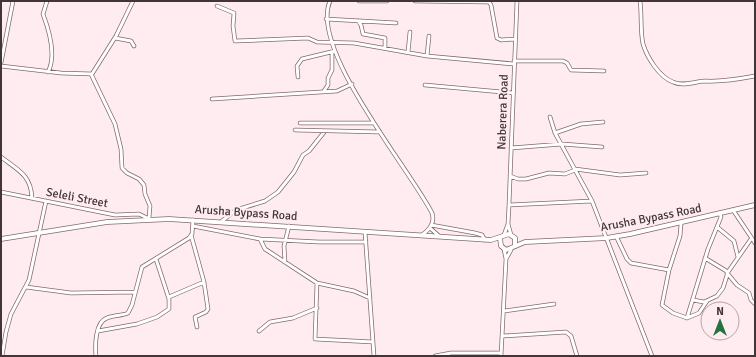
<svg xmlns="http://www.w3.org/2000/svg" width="756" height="357" font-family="Signika,sans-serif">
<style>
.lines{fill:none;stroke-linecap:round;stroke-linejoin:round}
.minor-casing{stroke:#83696f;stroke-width:4.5}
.major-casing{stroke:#83696f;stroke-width:5.5}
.minor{stroke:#fff;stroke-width:3}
.major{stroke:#fff;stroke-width:4}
.labels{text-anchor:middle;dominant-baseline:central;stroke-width:4;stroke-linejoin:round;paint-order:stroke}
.street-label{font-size:12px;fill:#413538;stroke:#ffecf0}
</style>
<rect width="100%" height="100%" fill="#ffecf0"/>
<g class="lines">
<defs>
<path id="minor" d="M47 1 43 14C49 30 57 55 48 72
M330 1C309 49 409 168 432 213 435 223 430 229 422 235
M359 1H387
M415 1 489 2 491 5 497 38 501 40 515 39
M640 1C642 15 640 30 643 44 647 57 659 77 673 82 683 87 696 81 706 81 723 82 739 79 755 76
M217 6 234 13 233 26 235 41 308 38 317 42 354 43 427 56 514 64
M326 19 396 23
M358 21 361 25 363 34 385 38V48
M115 38 131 41 134 46
M408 52 410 32
M427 56 429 36
M514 61H563L567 63 571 70 604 71
M1 63 13 1
M1 66 61 73 92 74 116 36 133 1
M91 74 115 124 121 149 122 168 127 173 139 179 144 185 145 194 150 206 149 218
M298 77 297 66 302 59 335 51
M425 85 513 93
M324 91 328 85V78L332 70V52
M212 99 337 91 352 84
M550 117 555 133 592 201 652 356
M300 123H374
M295 130 380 132
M555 133 581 124 603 122
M511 148 562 144 602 147
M1 157C18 170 31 175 32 198
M575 169 620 175 646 173
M510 176 518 179H526L549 173 565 174 575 170
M1 192 115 215 139 214 149 219
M509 205 592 201
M733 210 755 243
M222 221 236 210 265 201 278 192 294 172 303 155 309 151 325 131
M508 224 511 235
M681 224 680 236 669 270 662 305 673 313 687 318 699 313 707 301
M431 225 475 233 482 235 485 240
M193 226 260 239 319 242H366
M717 227 734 241 738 257
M430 228 439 236
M365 232 374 356
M191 235 204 282 208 309 206 312 195 317 197 327
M504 235 508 224 509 205 517 1
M616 236 627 259 631 263 669 270
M260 239 265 249 317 283 354 291 370 298
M705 258 728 272
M506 259 511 250
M285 262 284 246 289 226
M727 273 737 285 749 293 751 300 755 304
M317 283 315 339 373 342
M26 287 71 293 135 292
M169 297 204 282
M693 300 704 302 717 296 723 288 728 272 751 239
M504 311 554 304
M687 318 708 249 721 217 720 213
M98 331 137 324 157 317 169 309V299L156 259
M259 331 270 322 293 318 317 308
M503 336 566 332 571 336 577 356
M2 356 6 332 11 314 29 280 46 201
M96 356C95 346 95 322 107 318 114 315 122 316 128 313L132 305 142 267 189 238 192 234 193 220
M435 356 451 353H501
M501 356 506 259 504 249"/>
<path id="major" d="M500 238 501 246 506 250 525 242 607 238 630 234 755 205
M1 239 107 222 169 219 491 240 509 234 515 238V246"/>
</defs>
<!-- minor casing -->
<use href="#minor" class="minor-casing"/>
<!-- major casing -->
<use href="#major" class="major-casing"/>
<!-- minor -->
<use href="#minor" class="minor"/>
<!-- major -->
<use href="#major" class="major"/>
</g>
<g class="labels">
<!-- street labels -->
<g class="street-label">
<text transform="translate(503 112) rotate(-88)">Naberera Road</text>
<text transform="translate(77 198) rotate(11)">Seleli Street</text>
<text transform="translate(246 213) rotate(4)">Arusha Bypass Road</text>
<text transform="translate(651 218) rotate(-11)">Arusha Bypass Road</text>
</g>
</g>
<!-- border -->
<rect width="756" height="357" fill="none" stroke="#413538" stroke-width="4"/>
<!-- north arrow -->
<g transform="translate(720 321)"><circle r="19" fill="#ffecf0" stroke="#b3a3a6"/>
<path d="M0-3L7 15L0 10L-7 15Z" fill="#257241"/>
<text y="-6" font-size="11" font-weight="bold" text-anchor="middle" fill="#413538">N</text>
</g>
</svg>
